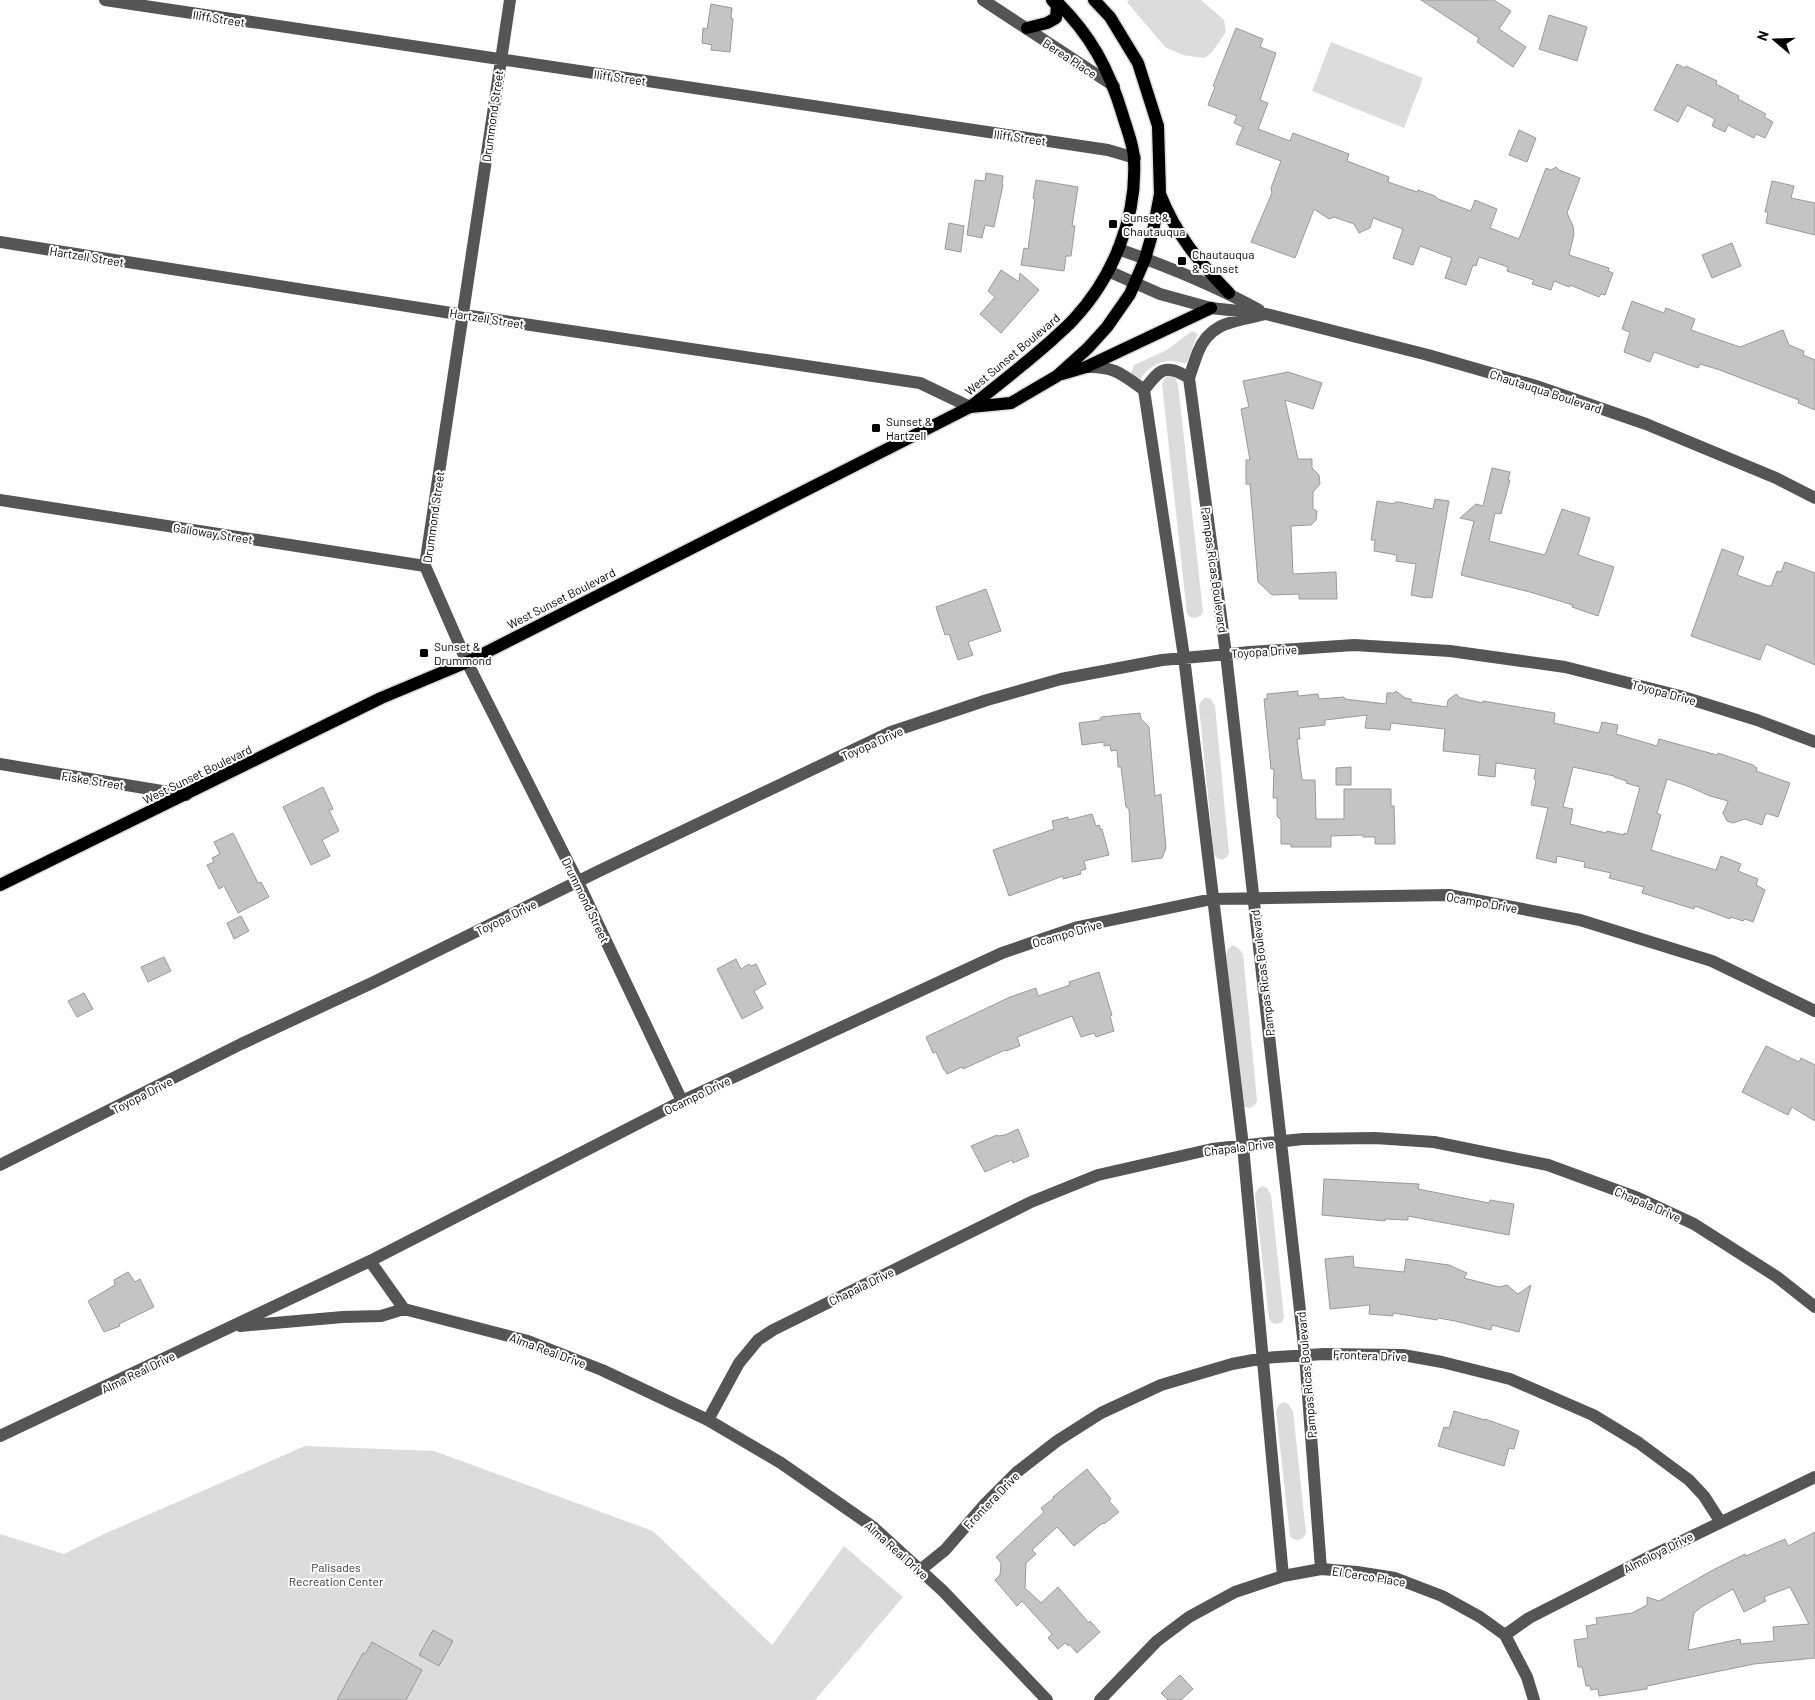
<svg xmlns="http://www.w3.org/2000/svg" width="1815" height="1700" font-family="Barlow,sans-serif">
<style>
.green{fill:#dcdcdc}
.building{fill:#c4c4c4;stroke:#999;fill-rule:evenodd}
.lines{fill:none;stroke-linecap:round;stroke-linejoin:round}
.major-casing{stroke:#dbdbdb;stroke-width:15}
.minor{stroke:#555;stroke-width:12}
.major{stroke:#000;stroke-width:12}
.poi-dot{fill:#000;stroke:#fff;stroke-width:2}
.labels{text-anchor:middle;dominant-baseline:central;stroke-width:4;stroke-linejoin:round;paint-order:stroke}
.street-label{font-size:12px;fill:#000;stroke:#fff}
.poi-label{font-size:12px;fill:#000;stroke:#fff;text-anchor:start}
.park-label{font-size:12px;fill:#333;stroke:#fff}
</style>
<rect width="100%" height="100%" fill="#fff"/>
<!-- green -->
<path class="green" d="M1129 0H1201L1224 20 1226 32 1212 52 1204 58 1183 55 1165 47 1127 2Z
M1331 42 1423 78 1404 128 1312 91Z
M1192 331 1198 334C1193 343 1191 357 1186 364 1168 357 1150 362 1140 380L1131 374 1134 365 1167 350Z
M1169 375 1175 378 1178 384 1203 612 1200 616 1195 618 1190 617 1187 614 1162 384 1164 379Z
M1206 697 1211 699 1215 706 1229 853 1227 857 1222 860 1217 858 1214 855 1199 706 1201 701Z
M1233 945 1238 948 1243 954 1257 1101 1255 1105 1250 1108 1245 1107 1242 1103 1226 954 1228 949Z
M1262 1186 1267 1188 1271 1195 1284 1317 1282 1322 1277 1324 1272 1323 1269 1319 1255 1195 1257 1190Z
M1283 1402 1288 1404 1293 1411 1306 1533 1303 1538 1298 1540 1293 1539 1290 1536 1276 1411 1278 1406Z
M305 1446 434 1451 653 1531 772 1645 844 1546 903 1597 815 1700H0V1534L64 1554 104 1534Z"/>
<!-- building -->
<path class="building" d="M1421 0H1494L1511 11 1499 29 1526 47 1513 67 1477 42 1479 38Z
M711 4 732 8 731 18 733 19 730 52 711 50 712 45 702 43 703 28 707 29Z
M1549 15 1587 27 1577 61 1539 49Z
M1236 28 1263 39 1260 47 1276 53 1260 100 1268 103 1258 129 1290 141 1293 133 1349 154 1347 161 1389 177 1388 182 1417 192 1418 190 1435 196 1438 199 1471 211 1475 200 1497 209 1490 228 1519 239 1546 168 1551 170 1556 167 1559 170 1580 178 1567 213 1573 226 1574 234 1569 255 1609 268 1608 271 1613 273 1605 295 1601 294 1599 297 1570 285 1569 287 1554 281 1551 290 1532 284 1534 280 1507 271 1508 267 1479 257 1476 266 1473 265 1466 285 1445 278 1452 258 1420 246 1413 265 1393 258 1403 229 1373 218 1370 228 1359 233 1354 224 1334 217 1329 219 1314 209 1295 258 1251 242 1272 193 1271 188 1281 161 1236 144 1243 127 1234 123 1237 116 1208 105 1215 87 1213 86Z
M1677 64 1685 68 1686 66 1717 81 1716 84 1739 96 1738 99 1766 114 1764 117 1773 122 1765 138 1756 134 1754 138 1728 125 1725 132 1712 126 1715 119 1687 105 1678 122 1654 110Z
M1519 130 1536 138 1527 162 1509 155Z
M986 173 1003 176 1002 184 1003 185 994 227 985 225 982 238 967 235 975 180 985 181Z
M1036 180 1078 187 1072 226H1075L1071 256H1066L1064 271 1021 265 1024 248 1028 249 1035 199 1033 198Z
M1772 181 1794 186 1791 198 1815 203V235L1766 223 1768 212H1765Z
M949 223 964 226 961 252 945 249Z
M1732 243 1741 266 1712 278 1702 255Z
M1001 270 1019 282 1020 273 1039 290 1001 333 980 314 995 297 988 291Z
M1632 301 1664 313 1666 308 1695 319 1691 330 1740 347 1783 330 1789 345 1804 351 1803 355 1815 360V410L1798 403 1799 400 1717 369 1700 364 1698 368 1654 352 1650 362 1624 352 1630 332 1622 329Z
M1288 372 1322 383 1313 409 1285 400 1298 459H1312V468L1319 475 1320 484 1313 492V509L1317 511 1316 520 1311 525 1291 526 1293 574 1336 572 1337 599H1299V594L1272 595 1258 582 1250 484H1246V460H1250L1241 409 1249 407 1243 381Z
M1492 468 1510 472 1508 480H1510L1501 514 1495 513 1489 541 1545 555 1562 509 1590 518 1578 555 1614 567 1598 616 1572 607 1573 605 1530 592 1461 575 1474 521 1460 518 1476 504 1483 506Z
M1435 499 1449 501 1432 598 1426 597V598L1411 595 1416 564 1396 561 1397 555 1374 551 1375 540H1371L1377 501 1395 504V502H1399L1433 509Z
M1722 549 1744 557 1737 575 1767 586H1771L1777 571 1781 572 1785 562 1815 573V665L1766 644 1760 660 1691 636Z
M986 589 1001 631 968 642 973 655 958 660 949 634 945 635 936 607Z
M1298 691V696L1318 694 1319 699 1344 697 1345 699 1386 704 1387 693H1394L1396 691 1405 698 1411 699V702L1447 707 1448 700 1456 694 1460 698 1483 703V701L1555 713 1554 723 1599 733 1602 722 1618 725 1616 734 1657 746 1659 739 1717 755 1718 753 1753 765 1757 768 1756 771 1790 783 1778 817 1766 813 1762 825 1745 819 1733 823 1727 821 1723 813 1728 801 1710 796 1690 787 1667 779 1657 813 1661 815 1651 850 1716 870 1721 856 1741 864 1738 871 1758 879 1756 885 1765 890 1753 922 1745 919 1743 921 1731 917 1730 919 1695 906 1694 909 1642 893 1644 887 1609 878 1611 873 1584 867 1585 862 1557 856 1556 863 1536 858 1548 808 1531 805 1536 780 1534 779 1536 769 1496 763 1495 777 1478 775 1480 755 1443 751 1445 729 1391 723 1390 730 1365 728 1367 715 1325 720V725L1299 728 1300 739H1297L1302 780H1315L1316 819H1344V789H1391V806H1394L1395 844H1375V837H1363V835L1331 836V847H1291V844H1281V820L1277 816V798H1273L1274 769H1271L1264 699H1267V694ZM1573 767 1614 776V777L1627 781 1626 783 1640 787 1627 834 1624 833V835L1607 831 1606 833 1570 824 1573 809 1563 807Z
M1140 713 1141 719 1149 727 1155 796 1161 794 1166 848 1162 858 1132 862 1129 809 1126 807 1121 767H1118L1117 750 1111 751 1110 745 1104 746V742L1082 745 1079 723 1100 720 1101 717Z
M1351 767V785H1336V768Z
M323 787 333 809 329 810 339 831 322 840 330 856 311 865 283 807Z
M1092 814 1096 826 1099 825 1101 830 1102 829 1109 855 1084 861 1086 869 1080 871 1081 874 1063 879V876L1009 896 993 850 1054 829 1052 821 1068 817V820Z
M233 833 258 883 261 882 269 897 238 913 224 886 219 889 207 865 214 862 212 858 220 854 214 842Z
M241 916 249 931 234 939 227 923Z
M164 957 171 971 148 982 141 967Z
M736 959 741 969 749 964 751 966 756 964 766 984 754 991 763 1008 742 1019 717 969Z
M1099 972 1108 1002 1112 1015 1110 1016 1114 1031 1096 1037 1094 1033 1081 1037 1072 1016 1017 1037 1020 1046 1006 1051 1005 1050 963 1069 962 1067 947 1074 945 1070H944L936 1052 933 1053 926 1037 1010 997 1036 988 1038 996 1070 985 1069 982Z
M84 993 93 1009 77 1017 68 1001Z
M1766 1046 1799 1062 1801 1058 1815 1065V1121L1792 1107 1788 1115 1742 1092Z
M1018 1129 1029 1156 1013 1163 1012 1160 985 1172 971 1146 997 1135 998 1136 1005 1135Z
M1324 1179 1419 1184 1418 1189 1489 1203 1490 1200 1514 1204 1509 1235 1408 1216V1220L1385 1219V1221L1322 1215Z
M1353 1256 1354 1267 1404 1272 1406 1259 1449 1265 1467 1273 1464 1278 1499 1287 1507 1285 1518 1294 1531 1285 1519 1332 1492 1325 1491 1330 1455 1321 1438 1318 1437 1320 1393 1313V1316L1369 1314 1370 1305 1330 1309 1325 1259Z
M128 1272 135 1282 140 1279 154 1307 119 1324 120 1326 104 1332 88 1301 115 1285 114 1280Z
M1454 1411 1485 1420V1419L1519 1431 1514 1449 1509 1448 1504 1466 1438 1446 1444 1427 1449 1428Z
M1087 1469 1111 1499 1109 1501 1119 1512 1104 1524 1103 1523 1100 1525 1074 1546 1057 1527 1032 1550 1036 1554 1026 1563 1025 1588 1041 1603 1058 1587 1089 1623 1090 1621 1100 1632 1077 1653 1069 1644 1068 1646 1065 1643 1058 1649 1048 1638 1052 1634 1022 1601 1017 1606 995 1580 1000 1575 1001 1563 996 1557 1044 1512 1041 1508 1054 1498 1053 1497Z
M1815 1532V1658L1754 1664 1647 1686V1689L1599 1696 1598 1689 1591 1690 1590 1686H1586L1582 1667H1578L1574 1640 1588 1638 1586 1626 1597 1624 1596 1618 1632 1613 1647 1605V1597L1659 1601 1711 1571 1745 1554 1746 1556 1785 1539 1788 1546ZM1790 1587 1809 1624 1773 1627 1774 1641 1741 1644 1740 1639 1688 1650 1694 1613 1703 1606 1733 1589 1744 1612 1766 1601 1764 1597Z
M433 1630 453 1641 439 1666 419 1655Z
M372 1642 422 1670 406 1700H337L363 1653 365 1654Z
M1180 1675 1193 1689 1181 1700H1168L1161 1693Z"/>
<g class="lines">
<defs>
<path id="major" d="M1027 28 1047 23 1056 18 1057 6 1052 0
M1160 194C1176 235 1199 262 1229 293
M1062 374 1086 367 1211 308
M970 407 1011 403 1057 376 1088 348 1107 327 1130 294 1145 259 1153 231 1160 194 1158 126 1138 63 1110 17 1094 0
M0 885 381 698 467 662 970 407C998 385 1025 364 1052 340 1059 333 1067 327 1074 319 1113 277 1137 218 1134 160 1134 146 1127 130 1123 116 1109 69 1091 35 1055 0"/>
</defs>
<!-- major casing -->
<use href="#major" class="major-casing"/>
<!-- minor -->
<path class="minor" d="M105 0 1108 150 1135 158
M510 0 425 566 467 662 578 882 682 1101
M983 0 1114 86
M0 242 464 315 920 383 970 407
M1118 249C1167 266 1214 285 1259 310
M1108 271 1160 294 1211 308 1266 314 1428 355 1536 386 1646 424 1776 478 1815 498
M1266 314C1237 321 1210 321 1198 352 1195 360 1192 369 1189 378L1226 654 1305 1355 1321 1569
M1086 367C1114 366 1122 374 1144 390
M1189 378C1165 363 1160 369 1144 390L1184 657 1243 1146 1283 1576
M0 500 425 566
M0 764 186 795
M0 1165 241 1044 374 982 599 871 891 732 987 700 1061 679 1162 660 1250 652 1354 645 1450 651 1565 667 1680 696 1757 720 1815 742
M370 1261 682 1101 1002 953 1078 927 1212 899 1449 895 1580 920 1712 961 1815 1011
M240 1326 343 1317 381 1316 404 1309
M708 1420 739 1363 758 1340 773 1330 1031 1202 1098 1175 1212 1149 1303 1139 1375 1138 1434 1142 1548 1165 1638 1198 1694 1224 1777 1277 1815 1307
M0 1436 370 1261 404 1309 528 1341 602 1370 708 1420 781 1463 873 1527 943 1591 1047 1700
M919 1571 945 1550 986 1503 1017 1472 1057 1441 1101 1413 1161 1385 1232 1364 1264 1358 1324 1354 1403 1355 1442 1362 1510 1379 1593 1415 1639 1443 1689 1480 1704 1496 1720 1521
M1505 1635 1529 1618 1649 1557 1815 1477
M1100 1700 1157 1641 1189 1617 1235 1592 1283 1576 1321 1569 1357 1572 1395 1578 1442 1596 1480 1617 1505 1635 1527 1677 1534 1700"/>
<!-- major -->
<use href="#major" class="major"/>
</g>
<!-- markers -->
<g class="poi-dot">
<rect x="1108" y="219" width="10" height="10" rx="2.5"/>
<rect x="1177" y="256" width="10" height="10" rx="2.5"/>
<rect x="871" y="423" width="10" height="10" rx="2.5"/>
<rect x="419" y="648" width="10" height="10" rx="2.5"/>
</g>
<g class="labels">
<!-- street labels -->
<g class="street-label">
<text transform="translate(219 18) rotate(9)">Iliff Street</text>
<text transform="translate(1070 58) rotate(33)">Berea Place</text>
<text transform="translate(620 77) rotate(8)">Iliff Street</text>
<text transform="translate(492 116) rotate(-82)">Drummond Street</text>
<text transform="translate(1020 137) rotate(8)">Iliff Street</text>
<text transform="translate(87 256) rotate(9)">Hartzell Street</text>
<text transform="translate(487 318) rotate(9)">Hartzell Street</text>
<text transform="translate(1012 354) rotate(-40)">West Sunset Boulevard</text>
<text transform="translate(1546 391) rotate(18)">Chautauqua Boulevard</text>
<text transform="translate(433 517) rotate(-82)">Drummond Street</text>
<text transform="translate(213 533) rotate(9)">Galloway Street</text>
<text transform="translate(1215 570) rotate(82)">Pampas Ricas Boulevard</text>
<text transform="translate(561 598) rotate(-27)">West Sunset Boulevard</text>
<text transform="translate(1264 651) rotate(-4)">Toyopa Drive</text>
<text transform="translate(1664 692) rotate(15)">Toyopa Drive</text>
<text transform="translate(872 743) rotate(-24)">Toyopa Drive</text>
<text transform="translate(197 774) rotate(-26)">West Sunset Boulevard</text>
<text transform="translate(93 780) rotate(9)">Fiske Street</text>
<text transform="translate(586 900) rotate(64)">Drummond Street</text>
<text transform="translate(1482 902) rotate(10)">Ocampo Drive</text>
<text transform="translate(506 917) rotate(-26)">Toyopa Drive</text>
<text transform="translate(1067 933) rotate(-16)">Ocampo Drive</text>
<text transform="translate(1262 973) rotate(-97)">Pampas Ricas Boulevard</text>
<text transform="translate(142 1095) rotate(-27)">Toyopa Drive</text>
<text transform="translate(697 1095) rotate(-26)">Ocampo Drive</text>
<text transform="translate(1239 1147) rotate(-7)">Chapala Drive</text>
<text transform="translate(1648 1204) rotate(23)">Chapala Drive</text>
<text transform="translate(861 1286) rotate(-26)">Chapala Drive</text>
<text transform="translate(548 1350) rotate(20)">Alma Real Drive</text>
<text transform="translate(1370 1355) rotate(2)">Frontera Drive</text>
<text transform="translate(138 1372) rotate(-26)">Alma Real Drive</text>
<text transform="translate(1306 1375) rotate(-95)">Pampas Ricas Boulevard</text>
<text transform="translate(991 1500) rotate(-46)">Frontera Drive</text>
<text transform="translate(897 1550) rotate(42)">Alma Real Drive</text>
<text transform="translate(1658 1552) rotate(-27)">Almoloya Drive</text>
<text transform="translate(1369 1576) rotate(9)">El Cerco Place</text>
</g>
<!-- poi labels -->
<g class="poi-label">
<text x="1123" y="217">Sunset &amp;<tspan x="1123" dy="14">Chautauqua</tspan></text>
<text x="1192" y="254">Chautauqua<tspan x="1192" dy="14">&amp; Sunset</tspan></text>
<text x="886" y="421">Sunset &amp;<tspan x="886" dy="14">Hartzell</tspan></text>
<text x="434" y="646">Sunset &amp;<tspan x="434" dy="14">Drummond</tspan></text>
</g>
<!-- park labels -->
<g class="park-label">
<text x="336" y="1567">Palisades<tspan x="336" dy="14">Recreation Center</tspan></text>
</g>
</g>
<!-- north arrow -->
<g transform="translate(1775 40) rotate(289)" stroke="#ffffff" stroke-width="4" paint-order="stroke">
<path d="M0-4L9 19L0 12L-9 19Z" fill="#000000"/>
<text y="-8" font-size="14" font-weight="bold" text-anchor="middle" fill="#000000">N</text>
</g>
</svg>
